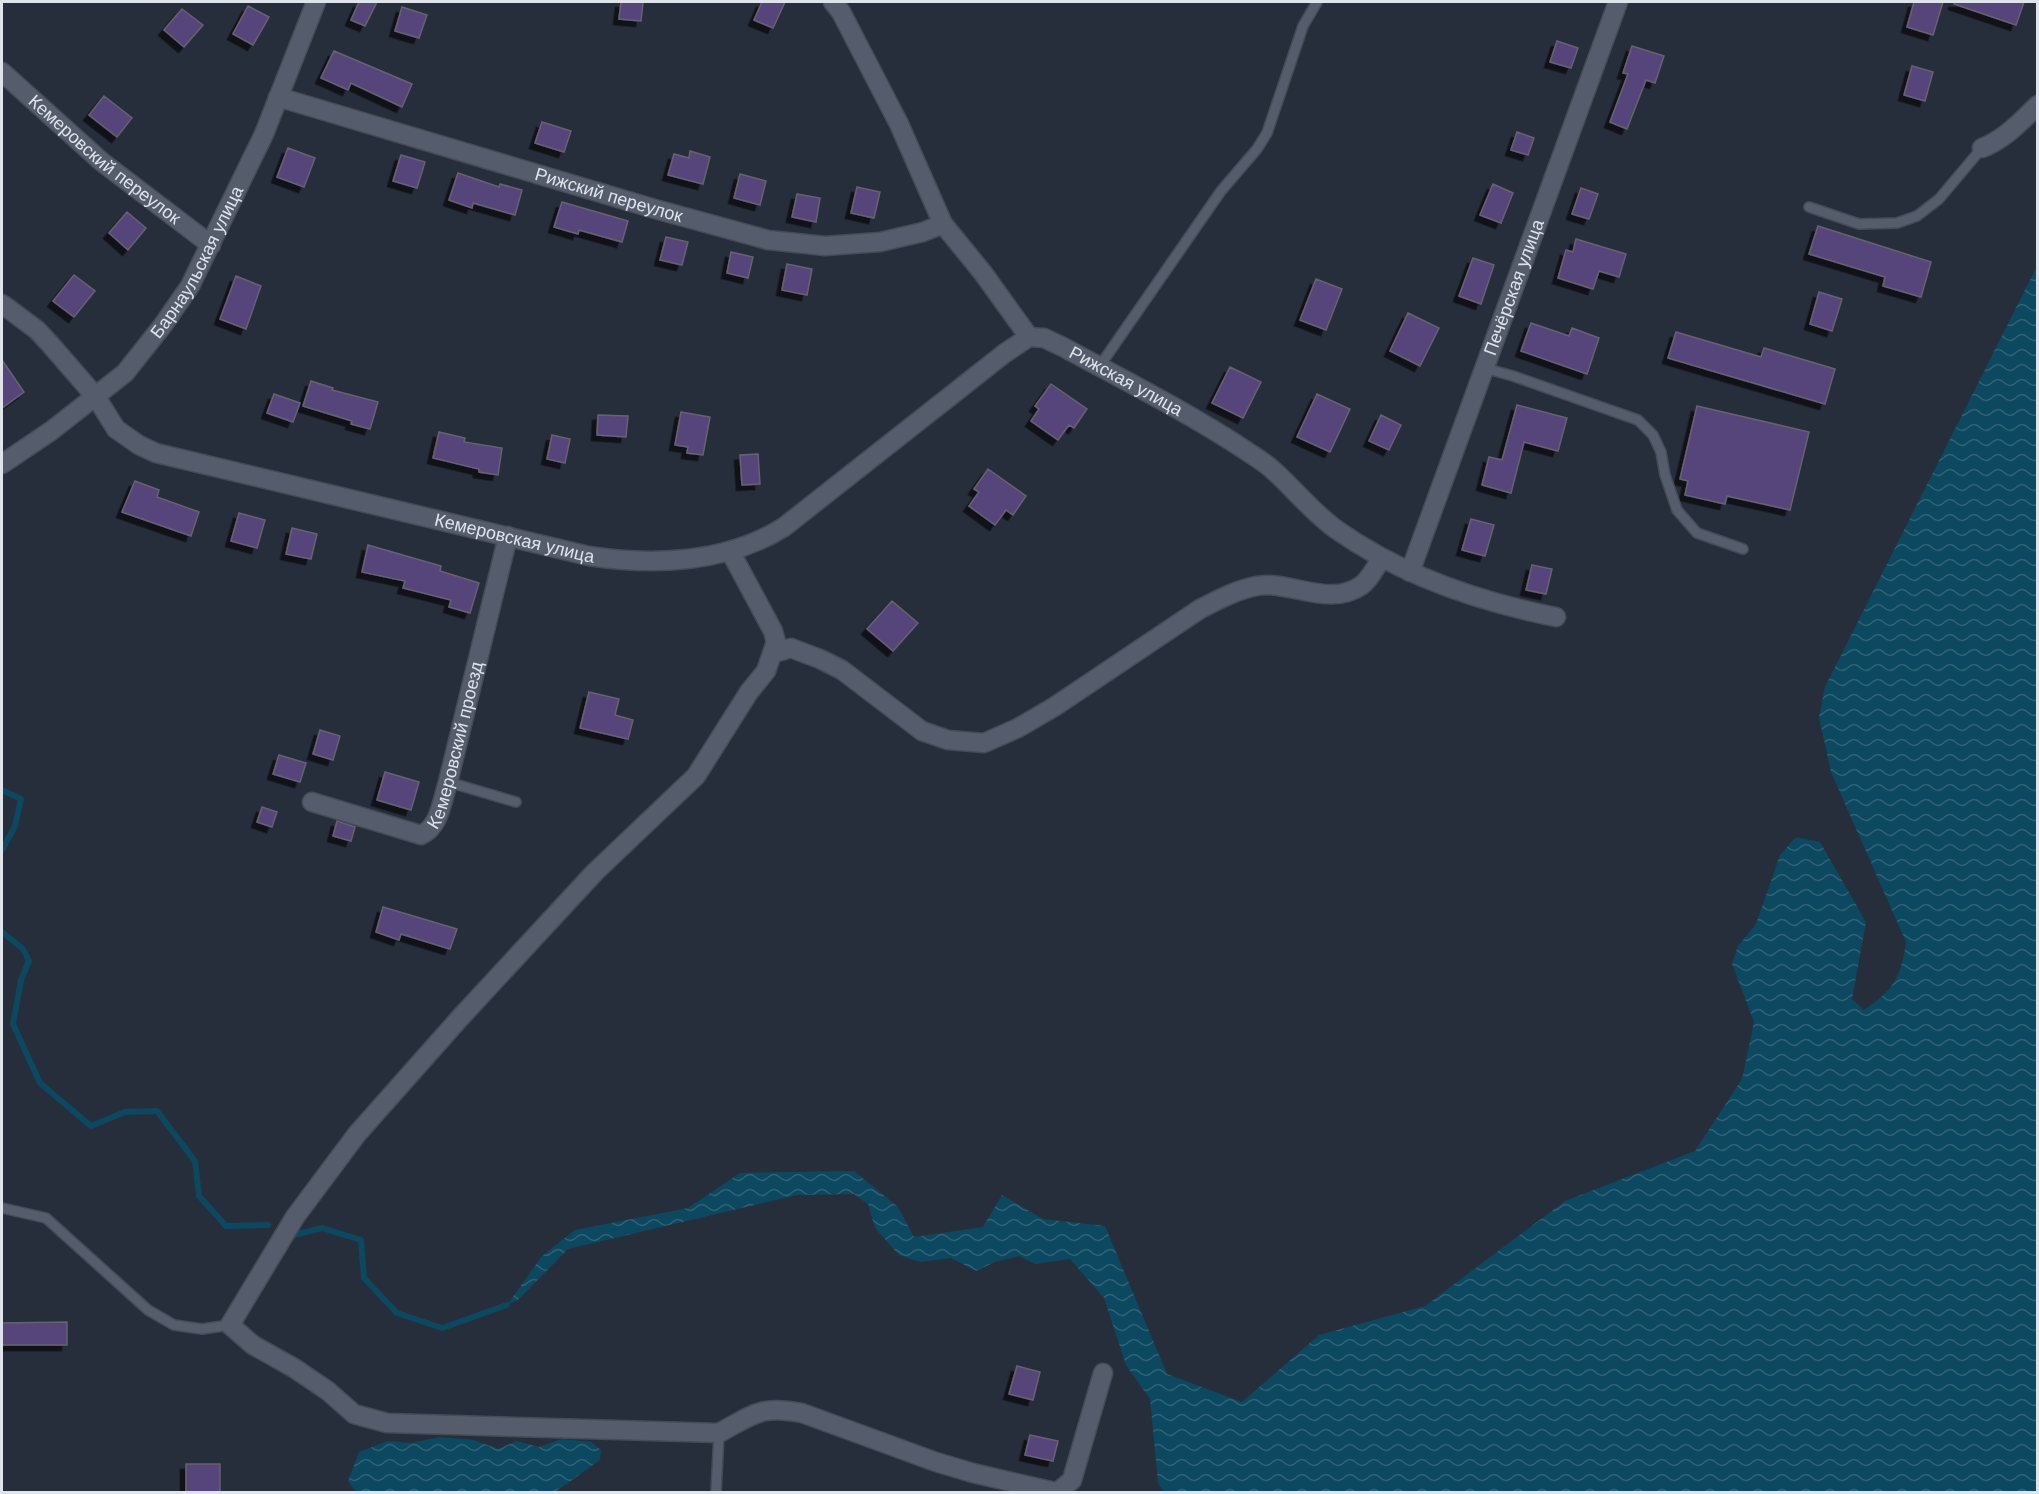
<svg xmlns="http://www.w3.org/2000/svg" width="2039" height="1494" font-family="Helvetica,sans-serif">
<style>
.water{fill:url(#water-waves)}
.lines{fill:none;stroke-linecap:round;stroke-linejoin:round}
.stream{stroke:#0c485f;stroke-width:6}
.building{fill:#55457a;stroke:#666272;stroke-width:1.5;filter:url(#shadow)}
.lane-casing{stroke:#454b57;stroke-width:12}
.street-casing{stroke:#454b57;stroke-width:21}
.lane{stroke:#555d6c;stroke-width:9}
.street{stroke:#555d6c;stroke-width:18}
.labels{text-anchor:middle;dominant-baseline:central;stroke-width:5;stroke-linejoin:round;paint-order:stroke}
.street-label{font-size:18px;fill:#dee3ec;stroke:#1d2531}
</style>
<defs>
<pattern id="water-waves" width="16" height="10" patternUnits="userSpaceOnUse" patternTransform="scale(1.5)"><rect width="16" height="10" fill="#0c485f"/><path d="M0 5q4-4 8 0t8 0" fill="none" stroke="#2f6276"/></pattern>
<filter id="shadow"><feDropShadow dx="-5.5" dy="5.5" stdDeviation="0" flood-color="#0009"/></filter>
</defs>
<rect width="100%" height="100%" fill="#272e3b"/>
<!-- water -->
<path class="water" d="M2037 266V1492H1164L1158 1483 1150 1399 1126 1365 1104 1298 1070 1259 1035 1264 1019 1256 995 1262 976 1271 951 1258 920 1262 899 1255 875 1228 868 1204 854 1194 797 1195 568 1249 518 1300 507 1305 542 1256 575 1230 688 1208 740 1173 854 1171 898 1207 914 1237 983 1227 1002 1195 1043 1219 1105 1226 1167 1374 1242 1402 1319 1335 1425 1306 1565 1201 1695 1151 1742 1079 1754 1022 1732 964 1738 946 1756 924 1780 855 1796 837 1820 842 1866 922 1852 999 1864 1010C1894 990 1901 977 1906 942L1831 772 1819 717 1825 687Z
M440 1437 474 1440 498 1449 517 1441 539 1447 562 1439 591 1442 601 1450 600 1460 555 1492H356L348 1481 359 1452 388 1441 411 1443Z"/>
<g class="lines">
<!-- stream -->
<path class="stream" d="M2 790 21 799 15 826 2 850
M2 932 23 949 29 961 21 980 13 1024 40 1083 91 1126 125 1112 157 1111 195 1161 199 1196 226 1226 268 1225
M294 1235 322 1228 361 1240 364 1278 397 1313 442 1328 507 1305"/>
</g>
<!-- building -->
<path class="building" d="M359 2H377L365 26 351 20Z
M621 2H643L641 21 619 19Z
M762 2H785L773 28 754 20Z
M1914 2H1943L1933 35 1907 27Z
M1954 2H2024L2016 25 1954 4Z
M248 6 269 17 253 45 233 34Z
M402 7 427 15 419 38 395 31Z
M182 9 203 25 184 47 164 30Z
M1557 41 1578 48 1571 68 1550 62Z
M1632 46 1664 56 1655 83 1646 80 1627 129 1610 122 1628 74 1623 73Z
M334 51 412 84 402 107 351 83 348 90 321 78Z
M1912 66 1933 72 1925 101 1904 95Z
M104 96 132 118 117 137 89 115Z
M542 122 571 131 564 152 535 143Z
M1517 132 1534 138 1528 155 1511 150Z
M288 148 315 158 304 187 277 177Z
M690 151 710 157 703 184 668 175 674 154 689 158Z
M401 155 425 162 417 188 393 181Z
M458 173 499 187 500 184 522 190 515 215 473 203 472 208 449 200Z
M740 174 766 181 760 205 734 198Z
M1493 184 1513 193 1501 223 1480 215Z
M857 187 880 192 874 218 851 213Z
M1581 188 1598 194 1589 219 1572 214Z
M797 194 820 198 816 222 792 217Z
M562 202 628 221 622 242 579 230 578 234 554 227Z
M127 212 146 228 128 250 109 233Z
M1818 226 1931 262 1921 297 1883 286 1885 277 1809 254Z
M666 237 688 242 682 265 660 260Z
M1576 239 1626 254 1619 277 1599 271 1593 289 1558 278 1566 250 1573 252Z
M731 252 753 257 748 278 727 273Z
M1473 258 1494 265 1481 304 1459 296Z
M787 264 812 269 807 295 782 290Z
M74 275 95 291 74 317 53 301Z
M236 276 261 286 246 329 220 319Z
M1316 279 1342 289 1326 330 1300 320Z
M1819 292 1842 299 1832 331 1810 324Z
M1408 313 1439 328 1420 366 1390 351Z
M1531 323 1569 336 1572 328 1599 338 1587 374 1521 351Z
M1676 332 1761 357 1764 348 1835 369 1825 404 1668 358Z
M2 360 24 392 2 408Z
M1230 367 1261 382 1243 418 1212 403Z
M311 381 333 388 332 390 378 402 370 429 351 424 352 421 303 406Z
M1051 384 1087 409 1074 428 1069 425 1058 440 1031 421 1039 409 1035 406Z
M274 394 300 403 293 422 267 413Z
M1317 394 1350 409 1330 452 1297 437Z
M1517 405 1567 418 1558 451 1524 442 1511 493 1482 485 1489 457 1502 460Z
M1697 406 1809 432 1790 510 1727 496 1725 504 1685 495 1688 481 1680 479Z
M681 412 710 417 703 455 687 453 688 447 675 445Z
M598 415 628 416 626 437 597 435Z
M1381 415 1401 425 1389 450 1369 441Z
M439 432 465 438 464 442 502 448 498 475 479 472V469L433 458Z
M552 435 570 439 565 463 547 459Z
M758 454 760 484 742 485 740 455Z
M988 469 1026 496 1013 515 1006 510 995 525 969 506 979 492 974 489Z
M135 481 159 490 157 497 199 512 191 536 122 512Z
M239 513 265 520 257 548 231 541Z
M1471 519 1494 525 1485 556 1462 550Z
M292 528 317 534 311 559 286 554Z
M368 545 441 566 440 571 479 583 470 613 449 607 451 600 403 588 405 581 362 572Z
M1532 565 1552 569 1546 594 1526 590Z
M892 601 918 623 893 651 867 629Z
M589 692 619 699 615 715 633 720 628 739 580 728Z
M320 730 340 736 333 760 313 754Z
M279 755 306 763 300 782 273 774Z
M385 772 419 782 411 810 377 800Z
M262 807 277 812 272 827 257 822Z
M337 821 355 827 351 841 333 836Z
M383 907 457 929 450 949 401 934 399 940 376 932Z
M67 1322V1345H2V1323Z
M1017 1366 1040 1372 1033 1400 1009 1394Z
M1030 1435 1058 1441 1053 1461 1025 1455Z
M186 1464H220V1492H186Z"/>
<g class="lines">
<defs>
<path id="lane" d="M1809 207 1859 224 1897 223 1917 216 1939 199 1982 148
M1099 367 1221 191 1257 149 1267 133 1303 26 1317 2
M1484 368 1513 376 1638 420 1653 435 1661 452 1665 475 1677 510 1697 533 1743 549
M448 782 516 802
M2 1208 46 1218 148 1310 174 1325 202 1329 230 1325
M716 1492 719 1433"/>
<g id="street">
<path id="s1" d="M833 2 841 12 899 124 943 224 983 273 1029 337 1044 338 1063 347C1124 380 1187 412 1245 450 1255 457 1266 463 1274 471 1296 491 1313 513 1337 530 1401 575 1480 602 1556 617"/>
<path id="s2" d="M2 72 102 162 211 245"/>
<path id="s3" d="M278 97 655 209 768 240 825 246 880 242 923 232 943 224"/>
<path d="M1982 148C2005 139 2020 122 2038 105"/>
<path id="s4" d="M2 304 37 330 50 344 96 397 116 429 139 445 156 453 589 556C654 566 727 563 784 527L1005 353 1029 337"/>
<path id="s5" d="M2 464 51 431 125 373 163 325 190 286 264 134 316 2"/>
<path d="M730 551 773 631 776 642 766 671 749 692 696 776 595 872 459 1019 357 1134 295 1217 230 1325 253 1345 294 1368 328 1391 354 1414 387 1423 719 1433C754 1414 761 1405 802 1413L936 1462 973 1473 1055 1492"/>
<path id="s6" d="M1410 572 1618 2"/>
<path d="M774 653 791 648 820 659 842 670 922 731 948 740 984 743 1018 728 1054 707 1200 609C1220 599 1243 586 1266 585 1298 585 1333 606 1362 585 1370 579 1376 566 1382 558"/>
<path id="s7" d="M312 802 421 835C440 827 442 800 448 782L508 536"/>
<path d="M1058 1492 1072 1480 1103 1373"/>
</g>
</defs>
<!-- lane casing -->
<use href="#lane" class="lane-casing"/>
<!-- street casing -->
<use href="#street" class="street-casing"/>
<!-- lane -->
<use href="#lane" class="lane"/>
<!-- street -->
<use href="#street" class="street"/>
</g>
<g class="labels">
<!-- street labels -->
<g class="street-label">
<text stroke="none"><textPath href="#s2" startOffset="135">Кемеровский переулок</textPath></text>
<text stroke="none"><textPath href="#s3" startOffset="345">Рижский переулок</textPath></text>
<text stroke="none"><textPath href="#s5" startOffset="286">Барнаульская улица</textPath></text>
<text stroke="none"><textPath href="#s6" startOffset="303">Печёрская улица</textPath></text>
<text stroke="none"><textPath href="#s1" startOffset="498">Рижская улица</textPath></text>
<text stroke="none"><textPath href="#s4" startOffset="586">Кемеровская улица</textPath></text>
<text stroke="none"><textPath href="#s7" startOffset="213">Кемеровский проезд</textPath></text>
</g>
</g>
<!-- border -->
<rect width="2039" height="1494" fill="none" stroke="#dee3ec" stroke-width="6"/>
</svg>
